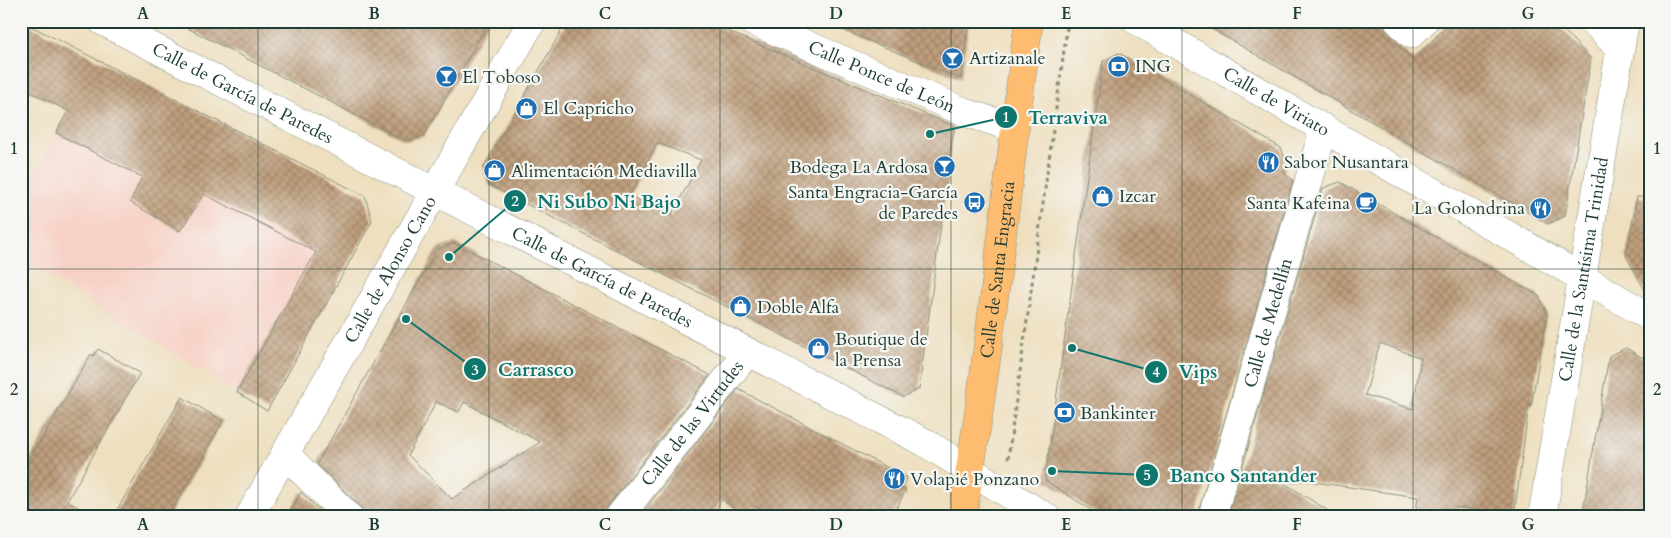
<svg xmlns="http://www.w3.org/2000/svg" width="1671" height="538" font-family="Cardo,serif">
<style>
.built{fill:#f7d1c6}
.building{fill:url(#building-cross-hatch);fill-rule:evenodd}
.lines{fill:none;stroke-linecap:round;stroke-linejoin:round}
.minor-casing{stroke:#868e7a;stroke-width:29}
.major-casing{stroke:#868e7a;stroke-width:29}
.path{stroke:#868e7a;stroke-width:3;stroke-dasharray:4 4;stroke-linecap:butt}
.minor{stroke:#fff;stroke-width:28}
.major{stroke:#febc70;stroke-width:28}
.grid{fill:none;stroke:#1f3d34;stroke-width:1;stroke-opacity:0.55}
.labels{text-anchor:middle;dominant-baseline:central;stroke-width:4.5;stroke-linejoin:round;paint-order:stroke}
.poi-label{font-size:18px;fill:#1f3d34;stroke:#f6f6f2;text-anchor:start}
.street-label{font-size:18px;fill:#1f3d34;stroke:#f6f6f2}
.leader{fill:none;stroke:#0f766e;stroke-width:2}
.callout-dot{fill:#0f766e;stroke:#f6f6f2;stroke-width:2}
.mark-label{font-size:15px;text-anchor:middle;font-weight:bold;fill:#fff}
.callout-label{font-size:19px;text-anchor:middle;font-weight:bold;fill:#0f766e;stroke:#f6f6f2;stroke-width:4.5;stroke-linejoin:round;paint-order:stroke}
.neatline{fill:none;stroke:#1f3d34;stroke-width:2}
.grid-label{font-size:16px;text-anchor:middle;font-weight:bold;fill:#1f3d34}
</style>
<defs>
<pattern id="building-cross-hatch" width="8" height="8" patternUnits="userSpaceOnUse" patternTransform="scale(1.25)"><rect width="8" height="8" fill="#bf9f7d"/><path d="M0 0l8 8M0 8l8-8" fill="none" stroke="#9b8367"/></pattern>
</defs>
<rect width="100%" height="100%" fill="#f6f6f2"/>
<filter id="ink" filterUnits="userSpaceOnUse"><feTurbulence type="fractalNoise" baseFrequency=".02" numOctaves="2"/><feDisplacementMap in="SourceGraphic" scale="10" xChannelSelector="R" yChannelSelector="G"/><feConvolveMatrix kernelMatrix="1 2 1 2 8 2 1 2 1" color-interpolation-filters="sRGB"/></filter>
<filter id="wash" filterUnits="userSpaceOnUse"><feTurbulence type="fractalNoise" baseFrequency=".0096" numOctaves="4" result="noise"/><feDisplacementMap in="SourceGraphic" scale="20" xChannelSelector="R" yChannelSelector="G"/><feGaussianBlur stdDeviation="1.12" result="paint"/><feColorMatrix in="noise" values="0 0 0 0 0 0 0 0 0 0 0 0 0 0 0 0 0 1.4 0 .05"/><feComposite in="paint" operator="in"/></filter>
<g filter="url(#wash)">
<rect width="100%" height="100%" fill="#eedfbf"/>
<!-- built -->
<path class="built" d="M96 58 365 196 372 221 267 411 21 259V199Z"/>
<g id="blocks">
<!-- building -->
<path class="building" d="M21 21 365 196 372 221 267 411 237 392 316 252 204 194 180 231 130 202 142 177 56 133 68 111 21 87Z
M174 21H489L424 136 406 141Z
M567 21H703L954 126 919 389 903 397 489 185 483 168ZM657 143 701 160 671 216 630 196Z
M969 21 961 79 824 22 825 21Z
M1198 21H1370L1414 60 1451 21H1555L1591 59 1565 216 1548 224Z
M1119 53 1281 148 1287 163 1284 173 1293 180 1197 517H1102L1045 480 1103 61Z
M1340 182 1539 296 1547 313 1531 407 1529 404 1514 516 1456 507 1454 517H1415L1418 497 1273 476 1338 517H1228L1323 188ZM1380 343 1421 358 1413 409 1365 395Z
M1637 197 1650 198V299L1626 256Z
M455 243 710 375 607 507 604 517H364L360 506 317 464 437 249ZM436 402 459 412 464 402 540 442 452 499 408 455Z
M1626 348 1650 362V517H1582L1609 356Z
M98 349 140 373 67 501 96 517H21V475L91 354 93 356Z
M738 389 907 478 901 488 906 490 892 517H773L755 506 745 517 722 499 711 517H639Z
M182 397 223 421 168 517H113Z
M301 492 326 517H287Z"/>
</g>
</g>
<g filter="url(#ink)">
<use href="#blocks" fill-opacity="0" stroke="#868e7a" stroke-width="1"/>
<g class="lines">
<defs>
<g id="minor">
<path id="s1" d="M102 21 924 442 1046 517"/>
<path id="s2" d="M751 21 967 113 1014 128"/>
<path id="s3" d="M1137 21 1650 317"/>
<path d="M1398 21 1411 34 1424 21"/>
<path d="M1593 21 1620 49"/>
<path d="M285 454 349 517"/>
<path id="s4" d="M249 517 532 21"/>
<path id="s5" d="M619 517 747 353"/>
<path id="s6" d="M1212 517 1324 128"/>
<path id="s7" d="M1542 517 1625 21"/>
</g>
<g id="major">
<path id="s8" d="M962 517C991 352 1006 186 1029 21"/>
</g>
</defs>
<!-- minor casing -->
<use href="#minor" class="minor-casing"/>
<!-- major casing -->
<use href="#major" class="major-casing"/>
<!-- path -->
<path class="path" d="M1008 459 1068 21"/>
<!-- minor -->
<use href="#minor" class="minor"/>
<!-- major -->
<use href="#major" class="major"/>
</g>
</g>
<!-- grid -->
<path class="grid" d="M258 21V517M489 21V517M720 21V517M951 21V517M1182 21V517M1413 21V517M21 269H1650"/>
<!-- icons -->
<defs>
<symbol id="bar-disc" viewBox="-11 -11 22 22"><circle r="9.5" fill="#1f6fb2" stroke="#f6f6f2"/><path d="M-6-5H6L.8 .8V4.5H3.5V6h-7V4.5H-.8V.8Z" fill="#fff"/></symbol>
<symbol id="bank-disc" viewBox="-11 -11 22 22"><circle r="9.5" fill="#1f6fb2" stroke="#f6f6f2"/><path d="M-6-4H6V4H-6ZM0-2.3a2.3 2.3 0 1 0 0 4.6a2.3 2.3 0 1 0 0-4.6Z" fill="#fff"/></symbol>
<symbol id="shop-disc" viewBox="-11 -11 22 22"><circle r="9.5" fill="#1f6fb2" stroke="#f6f6f2"/><path d="M-5-2.5h2.3a2.7 3.5 0 0 1 5.4 0H5L5.5 6h-11ZM-1.5-2.5h3a1.5 2.3 0 0 0-3 0Z" fill="#fff"/></symbol>
<symbol id="restaurant-disc" viewBox="-11 -11 22 22"><circle r="9.5" fill="#1f6fb2" stroke="#f6f6f2"/><path d="M-5-6h1v4h1v-4h1v4h1v-4h1v5L-1.5 .5V6h-2V.5L-5-1ZM5-6V6H3V1.5H1.5Q1.5-4 5-6Z" fill="#fff"/></symbol>
<symbol id="bus-disc" viewBox="-11 -11 22 22"><circle r="9.5" fill="#1f6fb2" stroke="#f6f6f2"/><path d="M-5-6H5V4H4V6H2V4H-2V6H-4V4H-5ZM-3.5-4V0h7V-4ZM-3.5 1.2v1.5H-2V1.2ZM2 1.2v1.5H3.5V1.2Z" fill="#fff"/></symbol>
<symbol id="cafe-disc" viewBox="-11 -11 22 22"><circle r="9.5" fill="#1f6fb2" stroke="#f6f6f2"/><path d="M-5.5-4.5H6V0H3Q3 3.5 0 3.5H-2.5Q-5.5 3.5-5.5 0ZM3-3.2v2h1.7v-2ZM-6 4.5H4V6H-6Z" fill="#fff"/></symbol>
</defs>
<g fill-rule="evenodd">
<use href="#bar-disc" x="940" y="46" width="25" height="25"/>
<use href="#bank-disc" x="1106" y="54" width="25" height="25"/>
<use href="#bar-disc" x="434" y="64" width="25" height="25"/>
<use href="#shop-disc" x="514" y="96" width="25" height="25"/>
<use href="#restaurant-disc" x="1256" y="150" width="25" height="25"/>
<use href="#bar-disc" x="932" y="154" width="25" height="25"/>
<use href="#shop-disc" x="482" y="158" width="25" height="25"/>
<use href="#shop-disc" x="1090" y="184" width="25" height="25"/>
<use href="#bus-disc" x="962" y="190" width="25" height="25"/>
<use href="#cafe-disc" x="1354" y="190" width="25" height="25"/>
<use href="#restaurant-disc" x="1528" y="196" width="25" height="25"/>
<use href="#shop-disc" x="728" y="294" width="25" height="25"/>
<use href="#shop-disc" x="806" y="336" width="25" height="25"/>
<use href="#bank-disc" x="1052" y="400" width="25" height="25"/>
<use href="#restaurant-disc" x="882" y="466" width="25" height="25"/>
</g>
<g class="labels">
<!-- poi labels -->
<g class="poi-label">
<text x="969" y="58">Artizanale</text>
<text x="1135" y="66">ING</text>
<text x="462" y="77">El Toboso</text>
<text x="543" y="108">El Capricho</text>
<text x="1284" y="162">Sabor Nusantara</text>
<text x="928" y="167" text-anchor="end">Bodega La Ardosa</text>
<text x="511" y="171">Alimentación Mediavilla</text>
<text x="958" y="192" text-anchor="end">Santa Engracia-García<tspan x="958" dy="21">de Paredes</tspan></text>
<text x="1119" y="196">Izcar</text>
<text x="1350" y="203" text-anchor="end">Santa Kafeina</text>
<text x="1525" y="208" text-anchor="end">La Golondrina</text>
<text x="757" y="307">Doble Alfa</text>
<text x="835" y="339">Boutique de<tspan x="835" dy="21">la Prensa</tspan></text>
<text x="1080" y="413">Bankinter</text>
<text x="910" y="479">Volapié Ponzano</text>
</g>
<!-- street labels -->
<g class="street-label">
<text stroke="none"><textPath href="#s2" startOffset="142">Calle Ponce de León</textPath></text>
<text stroke="none"><textPath href="#s1" startOffset="158">Calle de García de Paredes</textPath></text>
<text stroke="none"><textPath href="#s3" startOffset="161">Calle de Viriato</textPath></text>
<text stroke="none"><textPath href="#s4" startOffset="285">Calle de Alonso Cano</textPath></text>
<text stroke="none"><textPath href="#s8" startOffset="250">Calle de Santa Engracia</textPath></text>
<text stroke="none"><textPath href="#s7" startOffset="251">Calle de la Santísima Trinidad</textPath></text>
<text stroke="none"><textPath href="#s1" startOffset="562">Calle de García de Paredes</textPath></text>
<text stroke="none"><textPath href="#s6" startOffset="202">Calle de Medellín</textPath></text>
<text stroke="none"><textPath href="#s5" startOffset="119">Calle de las Virtudes</textPath></text>
</g>
</g>
<!-- callouts -->
<path class="leader" d="M930 134L1006 117M449 257L515 201M406 319L475 369M1072 348L1156 372M1052 471L1147 475"/>
<g class="callout-dot">
<circle cx="930" cy="134" r="5"/>
<circle cx="449" cy="257" r="5"/>
<circle cx="406" cy="319" r="5"/>
<circle cx="1072" cy="348" r="5"/>
<circle cx="1052" cy="471" r="5"/>
<circle cx="1006" cy="117" r="12"/>
<circle cx="515" cy="201" r="12"/>
<circle cx="475" cy="369" r="12"/>
<circle cx="1156" cy="372" r="12"/>
<circle cx="1147" cy="475" r="12"/>
</g>
<g class="mark-label">
<text x="1006" y="122">1</text>
<text x="515" y="206">2</text>
<text x="475" y="375">3</text>
<text x="1156" y="377">4</text>
<text x="1147" y="480">5</text>
</g>
<g class="callout-label">
<text x="1068" y="124">Terraviva</text>
<text x="609" y="208">Ni Subo Ni Bajo</text>
<text x="536" y="376">Carrasco</text>
<text x="1198" y="378">Vips</text>
<text x="1243" y="482">Banco Santander</text>
</g>
<!-- margin -->
<rect width="1671" height="538" fill="none" stroke="#f6f6f2" stroke-width="55"/>
<rect x="28" y="28" width="1616" height="482" class="neatline"/>
<g class="grid-label">
<text x="143" y="19">A</text>
<text x="374" y="19">B</text>
<text x="605" y="19">C</text>
<text x="836" y="19">D</text>
<text x="1066" y="19">E</text>
<text x="1297" y="19">F</text>
<text x="1528" y="19">G</text>
<text x="14" y="154">1</text>
<text x="1657" y="154">1</text>
<text x="14" y="395">2</text>
<text x="1657" y="395">2</text>
<text x="143" y="530">A</text>
<text x="374" y="530">B</text>
<text x="605" y="530">C</text>
<text x="836" y="530">D</text>
<text x="1066" y="530">E</text>
<text x="1297" y="530">F</text>
<text x="1528" y="530">G</text>
</g>
</svg>
